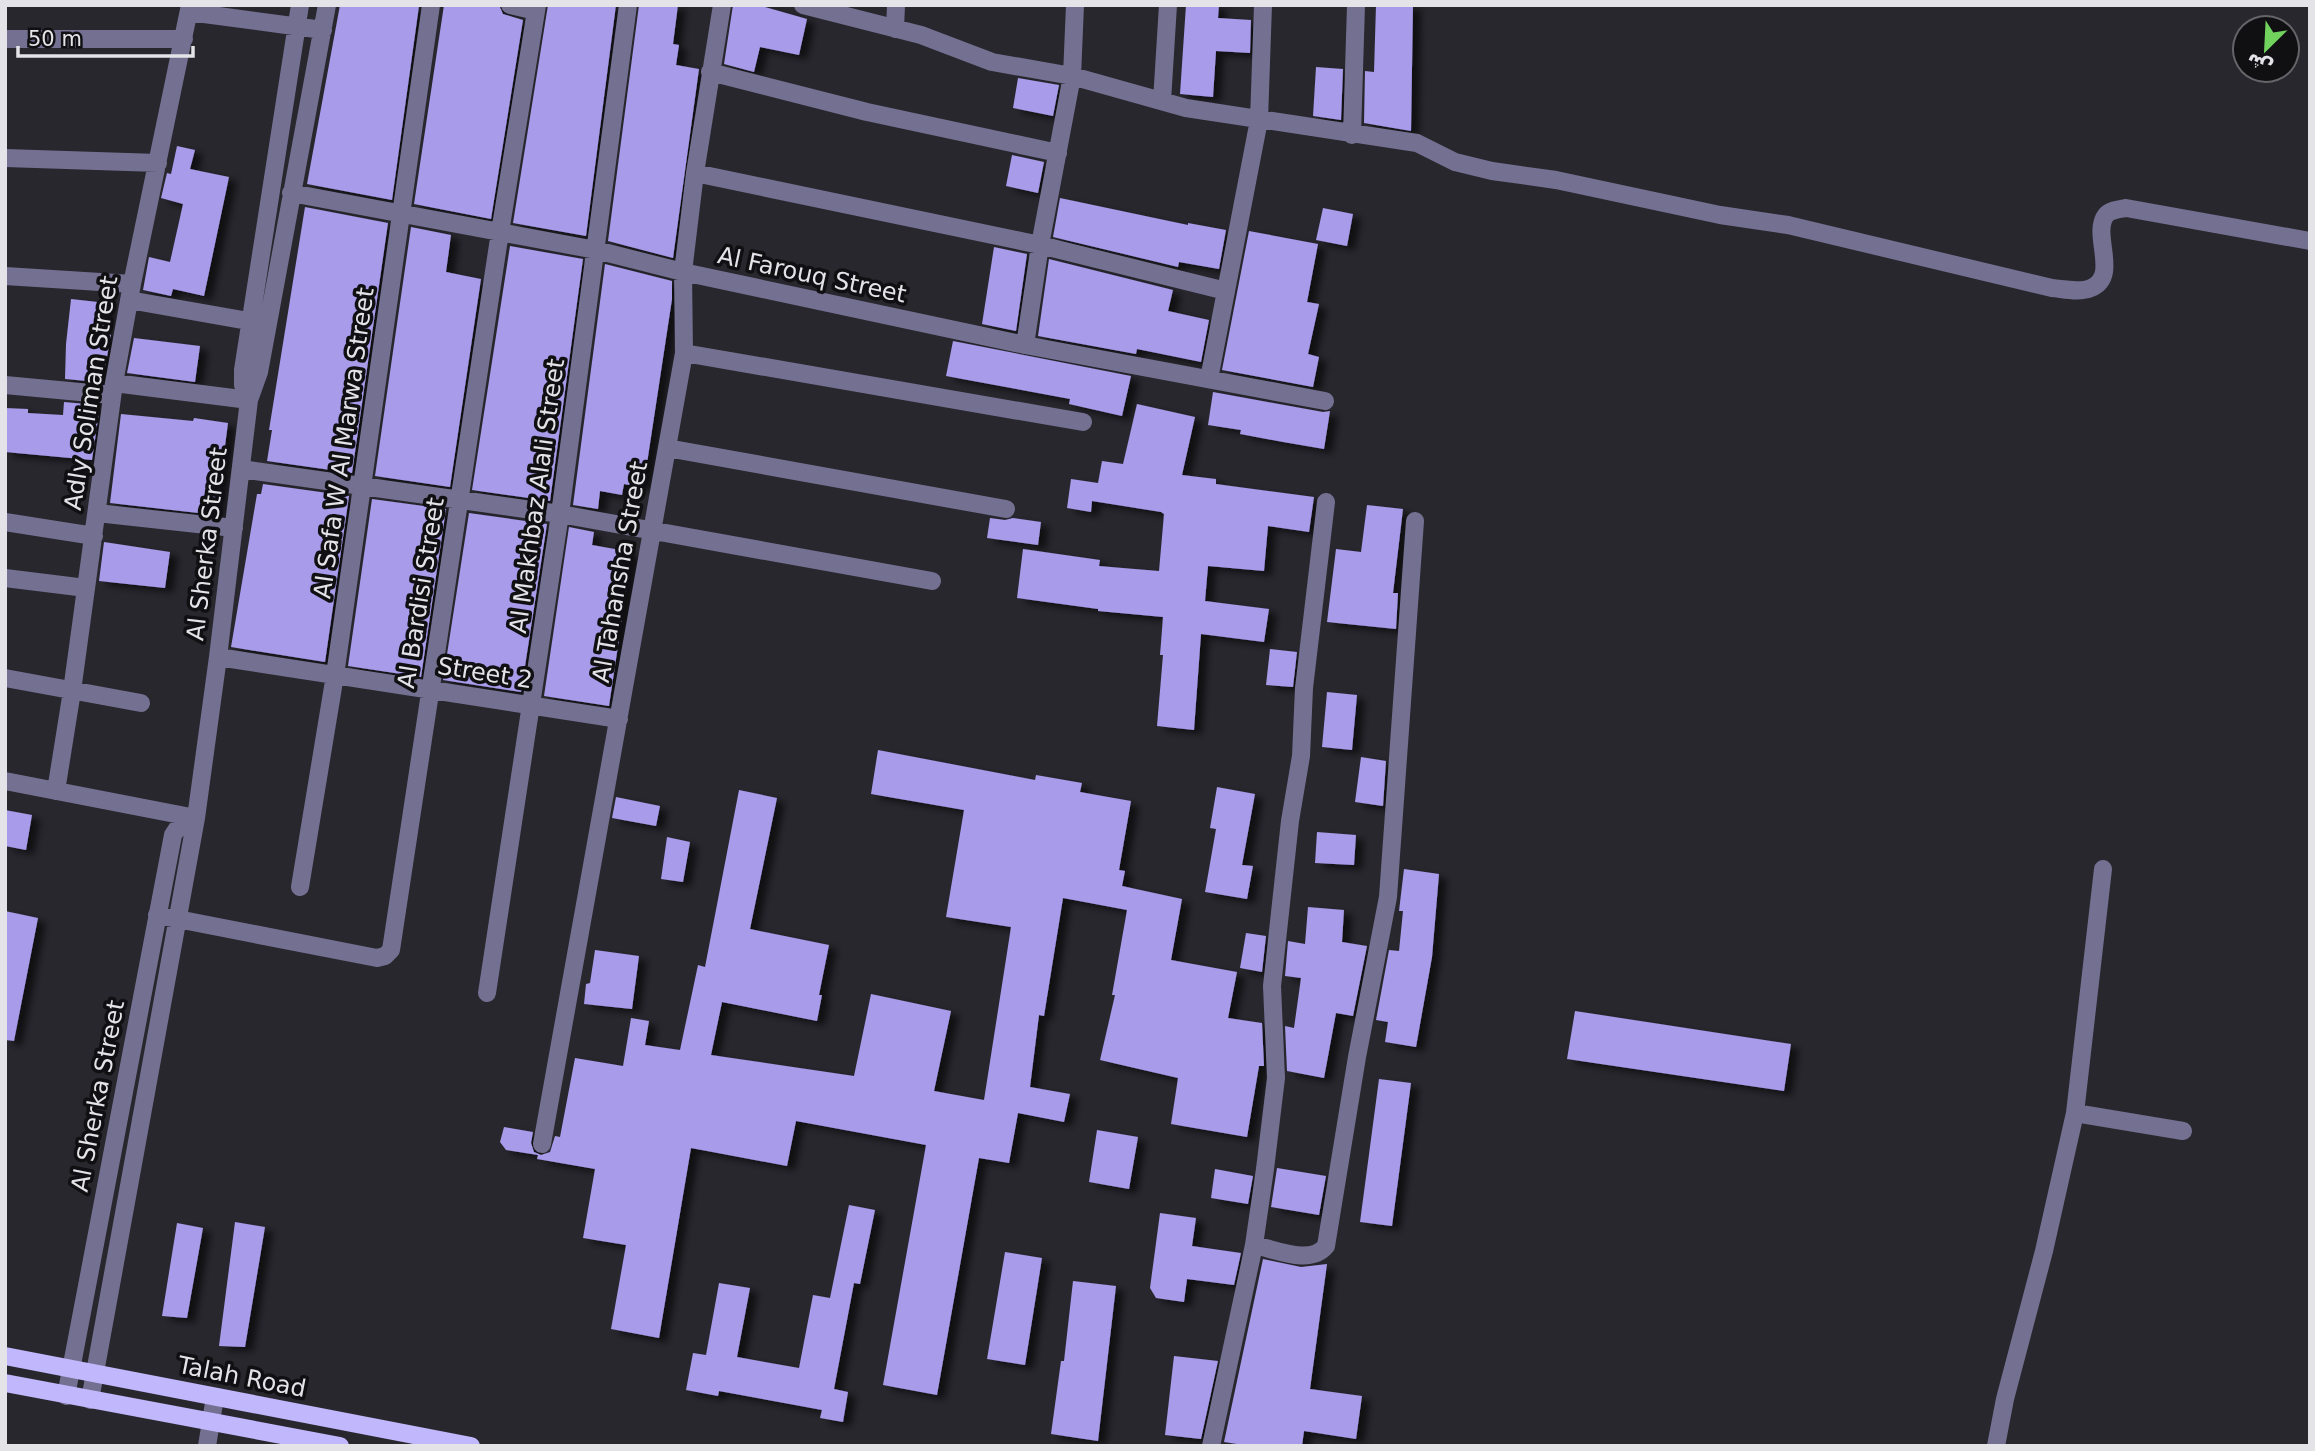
<svg xmlns="http://www.w3.org/2000/svg" width="2315" height="1451" font-family="'DejaVu Sans',Vazirmatn,sans-serif">
<style>
.building{fill:#a79bea;filter:url(#shadow)}
.lines{fill:none;stroke-linecap:round;stroke-linejoin:round}
.minor{stroke:#747091;stroke-width:18}
.major{stroke:#c1b7fc;stroke-width:18}
.labels{text-anchor:middle;dominant-baseline:central;stroke-width:7;stroke-linejoin:round;paint-order:stroke}
.street-label{font-size:24px;fill:#e4e3e8;stroke:#101013}
</style>
<defs>
<filter id="shadow"><feDropShadow dx="8" dy="4.5" stdDeviation="3.5" flood-color="#0009"/></filter>
</defs>
<rect width="100%" height="100%" fill="#28272e"/>
<!-- building -->
<path class="building" d="M340 5 419 6 392 200 307 184Z
M444 5H499L503 14 523 20 491 219 414 204Z
M548 5H616L586 236 513 223Z
M639 5H678L673 44 679 45 676 65 699 69 673 258 608 241Z
M733 5H758L807 19 799 55 760 47 754 72 724 64Z
M1186 5H1219L1218 18 1251 20 1250 53 1216 51 1213 97 1180 94Z
M1376 5H1413L1411 131 1364 123 1365 71 1374 72Z
M1316 67 1343 69 1341 120 1313 116Z
M1018 78 1059 85 1053 116 1013 108Z
M177 146 195 150 190 169 229 177 204 296 173 289 171 296 143 290 149 257 170 262 183 204 161 198 167 173 171 174Z
M1012 155 1044 162 1038 193 1006 186Z
M1060 198 1188 225V223L1226 230 1219 269 1179 262 1178 267 1053 237Z
M305 207 388 223 352 473 267 461 272 430H269Z
M1323 208 1353 214 1347 246 1316 240Z
M411 227 451 235 446 272 481 279 450 487 375 476Z
M1249 231 1318 244 1307 302 1319 304 1308 354 1319 357 1313 387 1222 370Z
M510 246 583 259 550 501 472 490Z
M994 247 1027 254 1016 331 982 324Z
M1049 259 1173 290 1168 311 1209 320 1201 362 1137 349 1136 354 1038 336Z
M605 264 672 281V299L644 483H641L640 487 624 484 622 495 600 491 598 509 573 505Z
M71 299 107 303 103 334 111 335 104 373 99 372 98 382 65 379 66 344Z
M134 338 200 346 195 382 127 373Z
M953 341 1131 376 1122 416 1069 404 1070 399 946 376Z
M1213 392 1323 412 1330 411 1324 449 1283 442 1240 434 1241 430 1208 425Z
M64 402 97 405V412H99L92 460 5 452V408L28 409V413L63 415Z
M1137 404 1195 417 1182 475 1216 479V484L1314 497 1309 532 1268 526 1264 571 1208 566 1205 601 1269 609 1264 642 1201 634 1194 730 1157 726 1163 655H1160L1163 617 1098 611V609L1017 598 1023 549 1100 560 1099 566 1159 571 1164 514 1161 512 1092 501 1091 512 1067 508 1071 479 1098 483 1102 461 1123 464Z
M121 414 193 421 194 418 228 423 216 515 110 503Z
M263 484 349 496 325 662 231 647 257 494H261Z
M372 499 446 509 421 677 348 666Z
M1367 505 1403 509 1393 593H1398L1396 629 1327 622 1336 549 1361 552Z
M469 513 547 524 521 692 443 680Z
M990 518 1005 520 1013 518 1041 522 1038 545 987 538Z
M569 527 594 532 592 545 632 552 609 706 544 696Z
M104 542 170 552 165 588 99 581Z
M1270 649 1297 652 1293 687 1266 685Z
M1327 692 1357 695 1352 750 1322 747Z
M878 750 1035 780 1036 775 1082 783 1080 792 1131 801 1119 870 1125 871 1122 886 1182 899 1171 960 1237 972 1228 1018 1262 1023 1264 1066H1259L1247 1137 1171 1124 1178 1078 1100 1060 1115 995H1112L1127 910 1063 898 1044 1016 1039 1015 1030 1087 1070 1094 1064 1122 1018 1113 1009 1163 979 1158 937 1395 883 1385 926 1145 796 1121 787 1166 691 1148 659 1338 611 1329 626 1245 583 1238 595 1169 537 1159 538 1155 506 1150 500 1142 504 1127 533 1132 531 1143 534 1152 541 1155 550 1152 555 1136 560 1137 575 1058 623 1066 631 1018 649 1021 645 1045 680 1050 698 965 705 967 739 790 777 798 750 929 829 945 819 995H822L817 1021 722 1002 711 1055 854 1076 871 994 951 1011 934 1091 984 1100 1011 927 946 917 964 810 871 794Z
M1361 757 1386 761 1383 806 1355 802Z
M1217 787 1255 794 1242 865 1253 866 1247 899 1205 892 1216 829 1210 828Z
M616 797 660 806 656 826 612 818Z
M5 810 32 815 26 850 5 846Z
M1317 832 1356 835 1354 865 1315 863Z
M667 837 690 842 683 882 661 879Z
M1404 869 1439 874 1432 957 1416 1047 1385 1042 1388 1022 1376 1020 1389 950 1399 951 1403 911H1399Z
M1308 907 1344 910 1342 942 1367 946 1353 1016 1336 1013 1324 1078 1287 1071 1285 1026 1294 1028 1301 978 1285 976 1288 941 1305 944Z
M5 911 38 918 14 1041 5 1040Z
M1246 933 1266 936 1262 972 1240 968Z
M595 950 639 956 632 1009 584 1004 586 984 590 983Z
M1575 1011 1791 1044 1784 1091 1567 1059Z
M1379 1079 1411 1083 1392 1226 1360 1222Z
M1097 1130 1138 1137 1129 1189 1089 1182Z
M1277 1168 1326 1176 1319 1215 1271 1207Z
M1215 1169 1253 1176 1248 1204 1211 1198Z
M849 1205 875 1210 860 1284 854 1283 834 1389 848 1392 843 1422 820 1418 822 1410 719 1391 718 1396 686 1390 693 1353 706 1355 719 1283 750 1288 737 1357 799 1368 813 1295 830 1298Z
M1160 1213 1196 1218 1192 1246 1241 1253 1234 1285 1187 1279 1184 1302 1156 1298 1150 1288Z
M235 1222 265 1227 245 1347 219 1346Z
M177 1223 203 1228 187 1318 162 1316Z
M1005 1252 1042 1258 1025 1365 987 1359Z
M1263 1259 1301 1267 1327 1264 1310 1389 1362 1396 1356 1439 1304 1431 1302 1446H1250L1224 1442Z
M1073 1281 1116 1286 1098 1441 1051 1434 1061 1361H1064Z
M1174 1356 1218 1361 1201 1439 1165 1435Z"/>
<g class="lines">
<!-- minor -->
<path class="minor" d="M510 5 536 11
M803 5 921 35 992 62 1072 76 1186 108 1417 143 1455 162 1492 171 1556 180 1720 215 1788 225 2052 288C2064 289 2079 293 2091 288 2120 276 2091 234 2106 215 2110 210 2120 209 2126 208L2310 241
M189 12 323 30
M895 29 896 5
M5 39H184
M710 72 867 112 1058 153
M1162 101 1168 5
M1352 135 1356 5
M5 158 158 163
M695 173 1040 245 1226 291
M291 193 596 250 683 272 1025 345 1325 401
M5 276 132 284
M129 300 260 323
M1025 345 1040 245 1072 76 1075 5
M684 353 1083 422
M1209 379 1259 120 1263 5
M114 383 249 400
M5 385 112 395
M249 400 243 385V370L300 5
M667 448 1006 509
M241 469 560 514 932 581
M97 513 234 528
M5 522 94 536
M5 578 86 588
M218 657 619 719
M5 678 141 703
M5 781 196 818
M56 791 72 691 114 383 132 284 190 5
M300 887 335 675 431 5
M157 915 377 958 385 956 391 950 500 232 537 5
M487 993 560 514 628 5
M2075 1113 2183 1131
M542 1144 684 353 683 272 695 173 722 5
M1254 1245C1275 1249 1310 1266 1326 1246L1357 1057 1388 897 1415 521
M66 1396 173 835 179 826 196 818
M90 1400 196 818 218 657 249 400 259 372 327 5
M207 1446 215 1397
M1211 1446 1254 1245 1265 1169 1276 1078 1272 986 1290 821 1301 756 1304 688 1326 502
M1996 1446 2005 1399 2044 1251 2075 1113 2103 869"/>
<!-- major -->
<path class="major" d="M5 1356 471 1446
M5 1383 340 1446"/>
</g>
<g class="labels">
<!-- street labels -->
<g class="street-label">
<text transform="translate(812 275) rotate(12)">Al Farouq Street</text>
<text transform="translate(91 393) rotate(-81)">Adly Soliman Street</text>
<text transform="translate(344 443) rotate(-82)">Al Safa W Al Marwa Street</text>
<text transform="translate(537 496) rotate(-82)">Al Makhbaz Alali Street</text>
<text transform="translate(207 544) rotate(-83)">Al Sherka Street</text>
<text transform="translate(620 572) rotate(-80)">Al Tahansha Street</text>
<text transform="translate(421 593) rotate(-81)">Al Bardisi Street</text>
<text transform="translate(485 673) rotate(9)">Street 2</text>
<text transform="translate(98 1096) rotate(-79)">Al Sherka Street</text>
<text transform="translate(242 1377) rotate(11)">Talah Road</text>
</g>
</g>
<!-- border -->
<rect width="2315" height="1451" fill="none" stroke="#e4e3e8" stroke-width="14"/>
<!-- north arrow -->
<g transform="translate(2266 49) rotate(204)"><circle r="33" fill="#101013" stroke="#656468" stroke-width="2"/>
<path d="M0-5L12 26L0 18L-12 26Z" fill="#72d25e"/>
<text y="-10" font-size="19" font-weight="bold" text-anchor="middle" fill="#e4e3e8">ش</text>
</g>
<!-- scale -->
<path d="M18 46v10h175v-10" fill="none" stroke="#e4e3e8" stroke-width="3.5"/>
<text x="28" y="46" font-size="21" fill="#e4e3e8" stroke="#101013" stroke-width="5" paint-order="stroke">50 m</text>
</svg>
